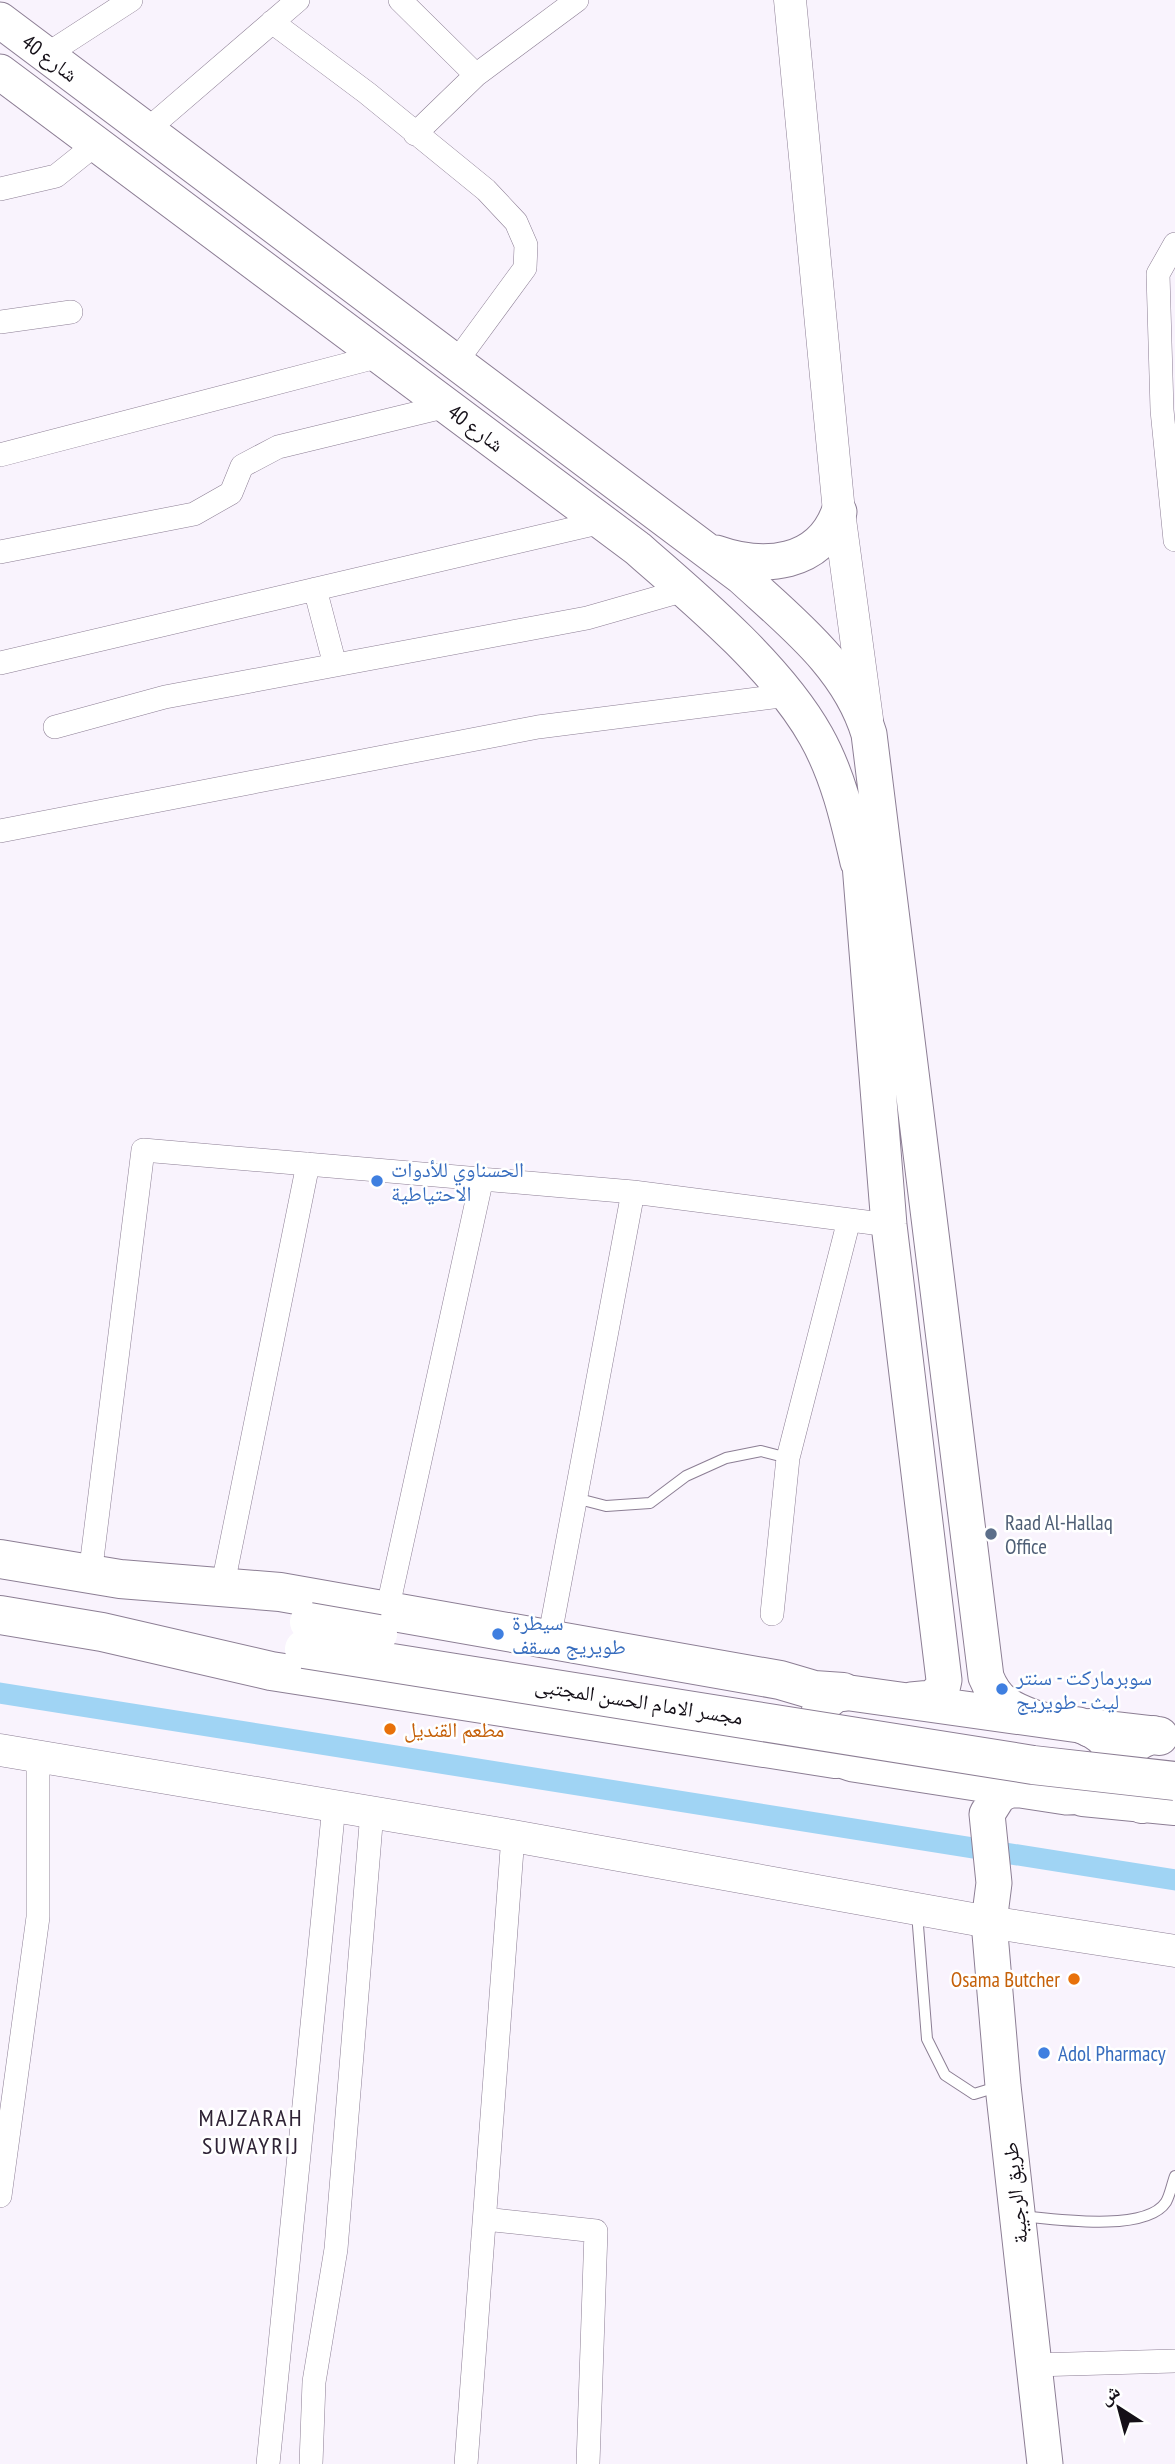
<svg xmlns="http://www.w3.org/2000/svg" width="1175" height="2464" font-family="'PT Sans Narrow','Noto Naskh Arabic',sans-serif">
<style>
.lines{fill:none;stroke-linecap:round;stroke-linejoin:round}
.canal{stroke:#a0d4f4;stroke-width:21}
.lane-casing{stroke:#8c7e94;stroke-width:12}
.street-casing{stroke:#8c7e94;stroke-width:24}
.secondary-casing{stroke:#8c7e94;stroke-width:33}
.primary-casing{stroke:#8c7e94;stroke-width:37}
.highway-casing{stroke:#8c7e94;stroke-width:40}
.lane{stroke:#fff;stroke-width:10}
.street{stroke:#fff;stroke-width:23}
.secondary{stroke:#fff;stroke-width:32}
.primary{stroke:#fff;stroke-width:35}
.highway{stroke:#fff;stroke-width:38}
.highway-bridge-casing{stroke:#8c7e94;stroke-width:40;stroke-linecap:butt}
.highway-bridge{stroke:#fff;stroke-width:38}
.shop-dot{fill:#3f7fe0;stroke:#fff;stroke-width:2.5}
.service-dot{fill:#5c6f8a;stroke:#fff;stroke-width:2.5}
.food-dot{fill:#e8710a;stroke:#fff;stroke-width:2.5}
.labels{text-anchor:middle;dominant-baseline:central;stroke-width:5;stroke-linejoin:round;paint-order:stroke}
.street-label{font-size:21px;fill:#140f17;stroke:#fff}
.shop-label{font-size:21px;fill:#366cbe;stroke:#fff;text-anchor:start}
.service-label{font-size:21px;fill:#4e5e75;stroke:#fff;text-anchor:start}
.food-label{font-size:21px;fill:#c56008;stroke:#fff;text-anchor:start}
.quarter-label{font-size:24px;letter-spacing:2px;fill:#2f2336;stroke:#fff}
</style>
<rect width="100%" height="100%" fill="#f9f3fd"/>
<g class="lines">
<!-- canal -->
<path class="canal" d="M0 1693 1175 1880"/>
<defs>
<path id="lane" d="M575 1498 606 1506 650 1503 686 1476 726 1458 761 1451 788 1458
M917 1913 927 2039 945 2075 974 2094 997 2087
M1021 2216C1053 2219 1146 2233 1166 2202 1170 2195 1172 2184 1175 2176"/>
<path id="street" d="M400 0 476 75 577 0
M272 22 367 93 486 190 516 222 526 245 525 268 456 362
M46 55 131 0
M147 130 298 0
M415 134 476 75
M0 189 56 176 96 144
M1175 244 1158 274 1162 410 1175 540
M0 322 71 312
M0 455 380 356
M0 552 194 514 231 493 242 466 278 447 447 406
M315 589 335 665
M0 663 602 522
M55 727 165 697 587 618 685 590
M0 831 538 727 788 695
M90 1575 143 1150 633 1192 889 1225
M222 1589 308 1164
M387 1611 482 1178
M772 1614 788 1458 849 1220
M549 1640 633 1192
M0 2196 38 1917V1756
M485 2219 596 2231 588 2464
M1034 2365 1175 2361
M268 2464 334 1806
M311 2464 314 2382 336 2249 372 1812
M466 2464 513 1836"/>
<path id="secondary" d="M790 0 839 512 867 719
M0 1750 513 1836 989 1922 1175 1951"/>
<path id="primary" d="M0 20 742 577C792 623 849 667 869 734L986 1677C996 1702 1010 1709 1035 1718
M0 72 637 548C696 599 778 668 816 736 838 775 848 819 858 862
M716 553C764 570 820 565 839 512
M858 839 889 1225 944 1680 942 1689 932 1698 911 1700
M843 1692 1079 1725C1131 1740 1122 1798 1066 1797L853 1764C844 1761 835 1759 827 1753 805 1733 817 1700 843 1692Z
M1021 1790H1010L999 1795 987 1814 994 1883 989 1922 1003 2086 1045 2464"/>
<path id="highway" d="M0 1559 120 1579 280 1592 780 1680 814 1690 843 1692
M0 1615 102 1632 271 1671 835 1759
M1090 1728 1159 1736
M1083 1797 1175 1806
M1142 1804C1111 1785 1117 1743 1153 1735"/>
</defs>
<!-- lane casing -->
<use href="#lane" class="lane-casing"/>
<!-- street casing -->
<use href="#street" class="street-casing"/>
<!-- secondary casing -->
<use href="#secondary" class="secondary-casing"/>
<!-- primary casing -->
<use href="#primary" class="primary-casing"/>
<!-- highway casing -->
<use href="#highway" class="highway-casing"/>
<!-- lane -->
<use href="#lane" class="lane"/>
<!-- street -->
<use href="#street" class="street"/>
<!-- secondary -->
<use href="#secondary" class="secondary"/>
<!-- primary -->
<use href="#primary" class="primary"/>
<!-- highway -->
<use href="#highway" class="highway"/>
<defs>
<path id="highway-bridge" d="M309 1622 378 1634
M304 1649 1033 1765 1175 1781"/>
</defs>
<!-- highway-bridge casing -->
<use href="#highway-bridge" class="highway-bridge-casing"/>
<!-- highway-bridge -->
<use href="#highway-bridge" class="highway-bridge"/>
</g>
<!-- markers -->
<g class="shop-dot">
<circle cx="377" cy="1181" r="7"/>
<circle cx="498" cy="1634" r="7"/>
<circle cx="1002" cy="1689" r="7"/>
<circle cx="1044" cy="2053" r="7"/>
</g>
<circle class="service-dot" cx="991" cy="1534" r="7"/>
<g class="food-dot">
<circle cx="390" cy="1729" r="7"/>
<circle cx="1074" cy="1979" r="7"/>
</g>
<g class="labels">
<!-- street labels -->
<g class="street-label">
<text transform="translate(50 58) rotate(37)">شارع 40</text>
<text transform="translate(476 428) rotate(37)">شارع 40</text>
<text transform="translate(639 1701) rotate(9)">مجسر الامام الحسن المجتبى</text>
<text transform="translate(1015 2193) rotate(-96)">طريق الرجيبة</text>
</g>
<!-- shop labels -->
<g class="shop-label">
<text x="391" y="1169">الحسناوي للأدوات<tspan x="391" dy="24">الاحتياطية</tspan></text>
<text x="512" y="1622">سيطرة<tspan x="512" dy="24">طويريج مسقف</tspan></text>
<text x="1016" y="1677">سوبرماركت - سنتر<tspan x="1016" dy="24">ليث - طويريج</tspan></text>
<text x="1058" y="2053">Adol Pharmacy</text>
</g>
<!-- service labels -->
<g class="service-label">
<text x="1005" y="1522">Raad Al-Hallaq<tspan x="1005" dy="24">Office</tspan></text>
</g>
<!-- food labels -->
<g class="food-label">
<text x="404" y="1729">مطعم القنديل</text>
<text x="1060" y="1979" text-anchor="end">Osama Butcher</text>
</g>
<!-- quarter labels -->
<g class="quarter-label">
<text x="251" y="2117">MAJZARAH<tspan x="251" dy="28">SUWAYRIJ</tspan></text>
</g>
</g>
<!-- north arrow -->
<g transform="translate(1119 2408) rotate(324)" stroke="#ffffff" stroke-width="5" paint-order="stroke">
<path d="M0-5L12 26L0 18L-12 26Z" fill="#140f17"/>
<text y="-10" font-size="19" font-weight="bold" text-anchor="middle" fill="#140f17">ش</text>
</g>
</svg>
